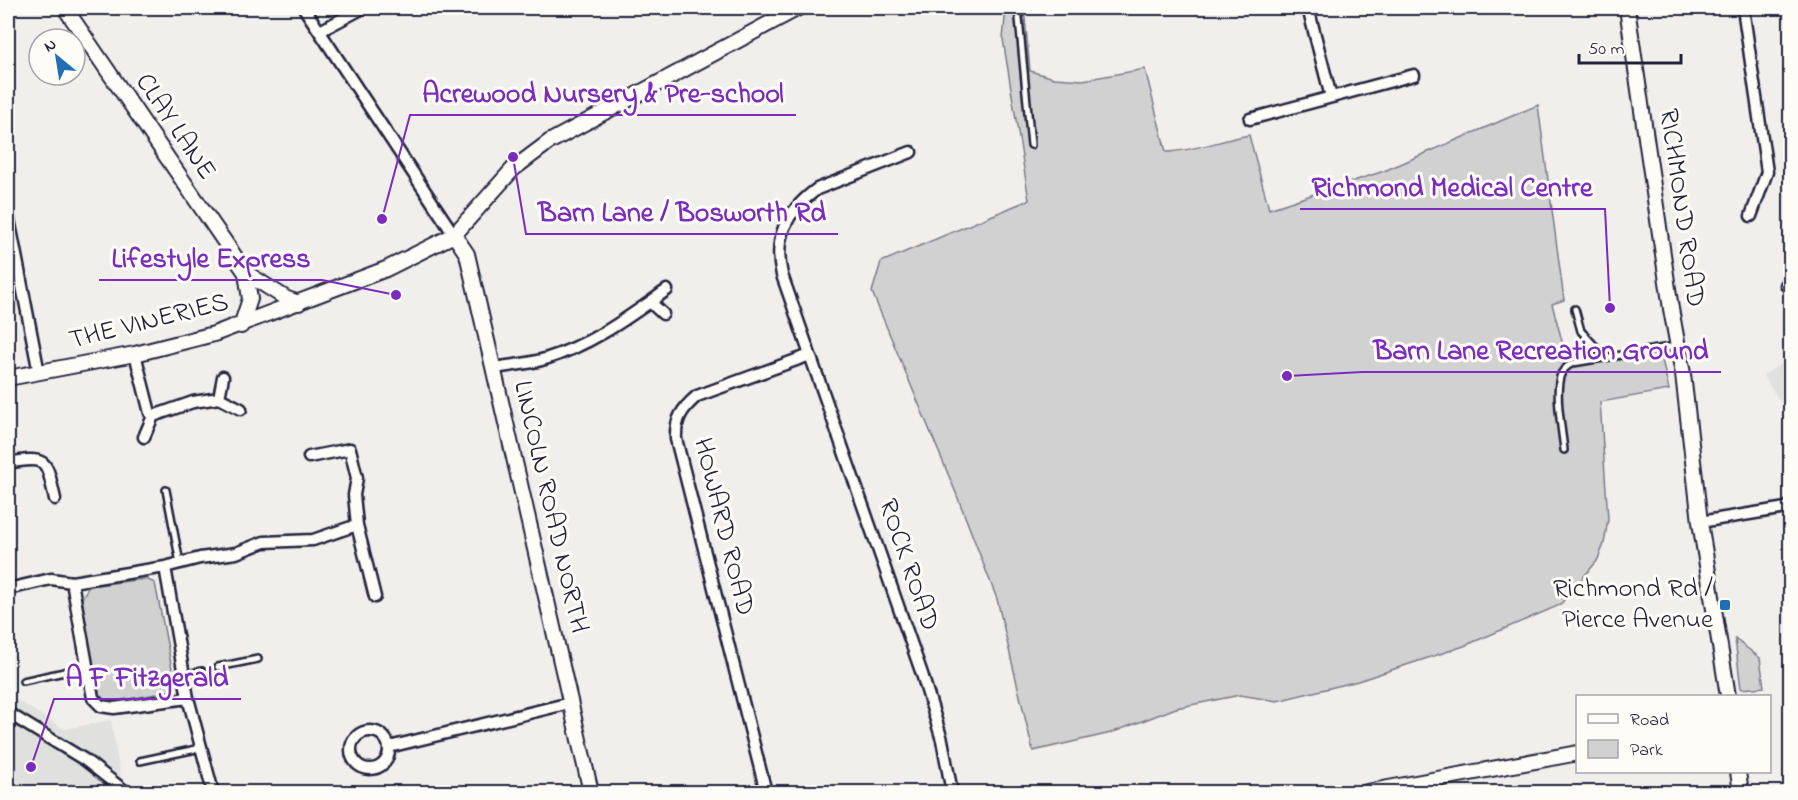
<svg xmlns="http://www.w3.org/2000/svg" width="1798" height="800" font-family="'Indie Flower',sans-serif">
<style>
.built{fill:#e0e0df}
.green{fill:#d2d1d1;stroke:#7a7a86;stroke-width:1.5}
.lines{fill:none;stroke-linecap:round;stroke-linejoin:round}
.service-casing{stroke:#22223b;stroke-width:10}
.minor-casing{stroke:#22223b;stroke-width:15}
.tertiary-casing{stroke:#22223b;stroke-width:18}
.service{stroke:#fdfcf7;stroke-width:5}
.minor{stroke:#fdfcf7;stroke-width:10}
.tertiary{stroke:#fdfcf7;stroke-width:14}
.poi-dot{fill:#1f6fb2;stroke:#fdfcf7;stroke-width:2}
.labels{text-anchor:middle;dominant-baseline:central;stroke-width:6;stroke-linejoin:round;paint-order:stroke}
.street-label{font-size:27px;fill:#22223b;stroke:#fdfcf7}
.poi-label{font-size:27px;fill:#22223b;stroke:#fdfcf7;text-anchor:end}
.leader{fill:none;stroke:#7b2cbf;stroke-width:2}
.callout-dot{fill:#7b2cbf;stroke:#fdfcf7;stroke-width:2}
.callout-label{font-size:28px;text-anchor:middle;font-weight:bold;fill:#7b2cbf;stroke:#fdfcf7;stroke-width:6;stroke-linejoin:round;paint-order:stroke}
</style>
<rect width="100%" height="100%" fill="#f0efec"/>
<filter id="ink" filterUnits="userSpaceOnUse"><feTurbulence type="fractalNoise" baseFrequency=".0167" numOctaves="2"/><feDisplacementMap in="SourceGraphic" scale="12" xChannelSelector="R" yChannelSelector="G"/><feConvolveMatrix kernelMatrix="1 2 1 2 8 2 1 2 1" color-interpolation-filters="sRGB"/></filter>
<g filter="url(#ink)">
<!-- built -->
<path class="built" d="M1790 358V418L1763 375Z
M15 699 64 729 111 720 121 780 137 792H29L8 781V706L10 707Z"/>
<!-- green -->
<path class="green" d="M1006 8H1024L1030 71 1054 78 1083 80 1145 69 1166 152C1195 151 1221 140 1249 135L1269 209 1384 171 1538 105 1564 300 1552 304 1566 356 1594 352 1596 362 1660 351 1669 390 1600 402 1608 519 1604 544 1597 561 1560 605 1464 646 1358 681 1277 701 1240 695 1176 708 1111 733 1033 751 997 599 956 493 872 292 881 262 1029 200 1003 39Z
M145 579 155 583 175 684 167 692 109 703 100 699 91 657 82 598 89 586Z
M1735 639 1760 658 1764 687 1741 689Z"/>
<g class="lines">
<defs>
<path id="service" d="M1018 8 1031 145
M1575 309 1581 331 1606 358
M1564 450C1562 430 1555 396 1560 377 1562 370 1567 366 1573 363L1676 346
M166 490 180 563
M218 667 258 659
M183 675 202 671
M23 681 87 667
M140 761 201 748"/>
<path id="minor" d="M304 8 454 235
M1308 8 1331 97
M1743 8 1767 172 1751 216
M320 31 363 8
M1250 119 1414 75
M911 152 817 189C786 212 773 237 782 275L922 674 942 740 952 792
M8 214 39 373
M1786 285 1790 281
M650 302 663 314
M135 354 150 413 153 416 193 402 219 398 241 409
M494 368C511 365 529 364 545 359 593 344 627 318 667 290
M219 398 223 377
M144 437 153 416
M8 463C49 455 46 461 55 499
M1700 522 1786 508 1790 505
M357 525 375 597
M165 567 188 698 213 792
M72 582 93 698 101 706 114 708 188 698
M8 589 51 579 72 582 165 567 200 558 236 553 264 542 313 540 357 525 354 495 357 478 350 449 309 457
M8 713 85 760 126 792
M351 750a19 19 0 1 1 38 0a19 19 0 1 1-38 0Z
M389 747 570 703
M766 792 676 439C675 419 682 409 697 396L810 355"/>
<path id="tertiary" d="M65 8 246 273 287 299 299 303
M1627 8 1671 309 1683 374 1700 522 1728 696
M454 235 467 254 591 792
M241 326 250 299 246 273
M8 378 135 354 214 334 386 269 454 235 513 169 549 142 798 8
M1738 772 1741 792
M1367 792 1578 753"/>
</defs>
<!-- service casing -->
<use href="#service" class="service-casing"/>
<!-- minor casing -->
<use href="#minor" class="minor-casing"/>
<!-- tertiary casing -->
<use href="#tertiary" class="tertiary-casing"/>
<!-- service -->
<use href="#service" class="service"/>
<!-- minor -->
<use href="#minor" class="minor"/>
<!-- tertiary -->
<use href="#tertiary" class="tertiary"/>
</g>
</g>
<!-- markers -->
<rect class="poi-dot" x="1719" y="599" width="12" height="12" rx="3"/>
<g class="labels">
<!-- street labels -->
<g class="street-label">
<text transform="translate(175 127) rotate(56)">CLAY LANE</text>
<text transform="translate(1681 208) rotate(82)">RICHMOND ROAD</text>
<text transform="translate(149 322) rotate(-14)">THE VINERIES</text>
<text transform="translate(550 507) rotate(77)">LINCOLN ROAD NORTH</text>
<text transform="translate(723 527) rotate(76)">HOWARD ROAD</text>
<text transform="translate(908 565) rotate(71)">ROCK ROAD</text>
</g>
<!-- poi labels -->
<g class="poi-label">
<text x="1713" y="589">Richmond Rd /<tspan x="1713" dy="31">Pierce Avenue</tspan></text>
</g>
</g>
<!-- callouts -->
<path class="leader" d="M382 219L410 115H796M1610 308L1605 209H1300M513 157L526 234H838M396 295L322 280H99M1287 376L1362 372H1721M31 767L54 699H241"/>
<g class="callout-dot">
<circle cx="382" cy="219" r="6"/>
<circle cx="1610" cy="308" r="6"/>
<circle cx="513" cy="157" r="6"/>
<circle cx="396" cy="295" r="6"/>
<circle cx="1287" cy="376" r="6"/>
<circle cx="31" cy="767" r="6"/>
</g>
<g class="callout-label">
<text x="603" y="102">Acrewood Nursery &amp; Pre-school</text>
<text x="1452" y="196">Richmond Medical Centre</text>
<text x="682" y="221">Barn Lane / Bosworth Rd</text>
<text x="211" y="267">Lifestyle Express</text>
<text x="1541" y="359">Barn Lane Recreation Ground</text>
<text x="147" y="686">A F Fitzgerald</text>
</g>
<!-- margin -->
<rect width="1798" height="800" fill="none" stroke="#fdfcf7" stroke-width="30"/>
<rect x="15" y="15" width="1768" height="770" fill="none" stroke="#22223b" stroke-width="2" filter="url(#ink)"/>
<!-- legend -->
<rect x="1576" y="695" width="195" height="78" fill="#fdfcf7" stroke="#a5a5ac" stroke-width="1.5"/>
<rect x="1588" y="714" width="30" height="9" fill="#fdfcf7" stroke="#a5a5ac" stroke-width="1.5"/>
<text x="1630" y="725" font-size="18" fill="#22223b">Road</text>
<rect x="1588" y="740" width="30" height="18" fill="#d2d1d1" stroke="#a5a5ac" stroke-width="1.5"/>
<text x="1630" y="755" font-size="18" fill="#22223b">Park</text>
<!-- north arrow -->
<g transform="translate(57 57) rotate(330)"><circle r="28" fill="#fdfcf7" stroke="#a5a5ac" stroke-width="1.5"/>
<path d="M0-4.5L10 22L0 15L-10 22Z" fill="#1f6fb2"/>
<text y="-9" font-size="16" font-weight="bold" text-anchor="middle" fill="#22223b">N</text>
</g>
<!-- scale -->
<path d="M1579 54v9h102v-9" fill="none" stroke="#22223b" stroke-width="3"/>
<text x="1588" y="54" font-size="18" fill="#22223b" stroke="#fdfcf7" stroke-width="4.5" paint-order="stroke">50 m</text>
</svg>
